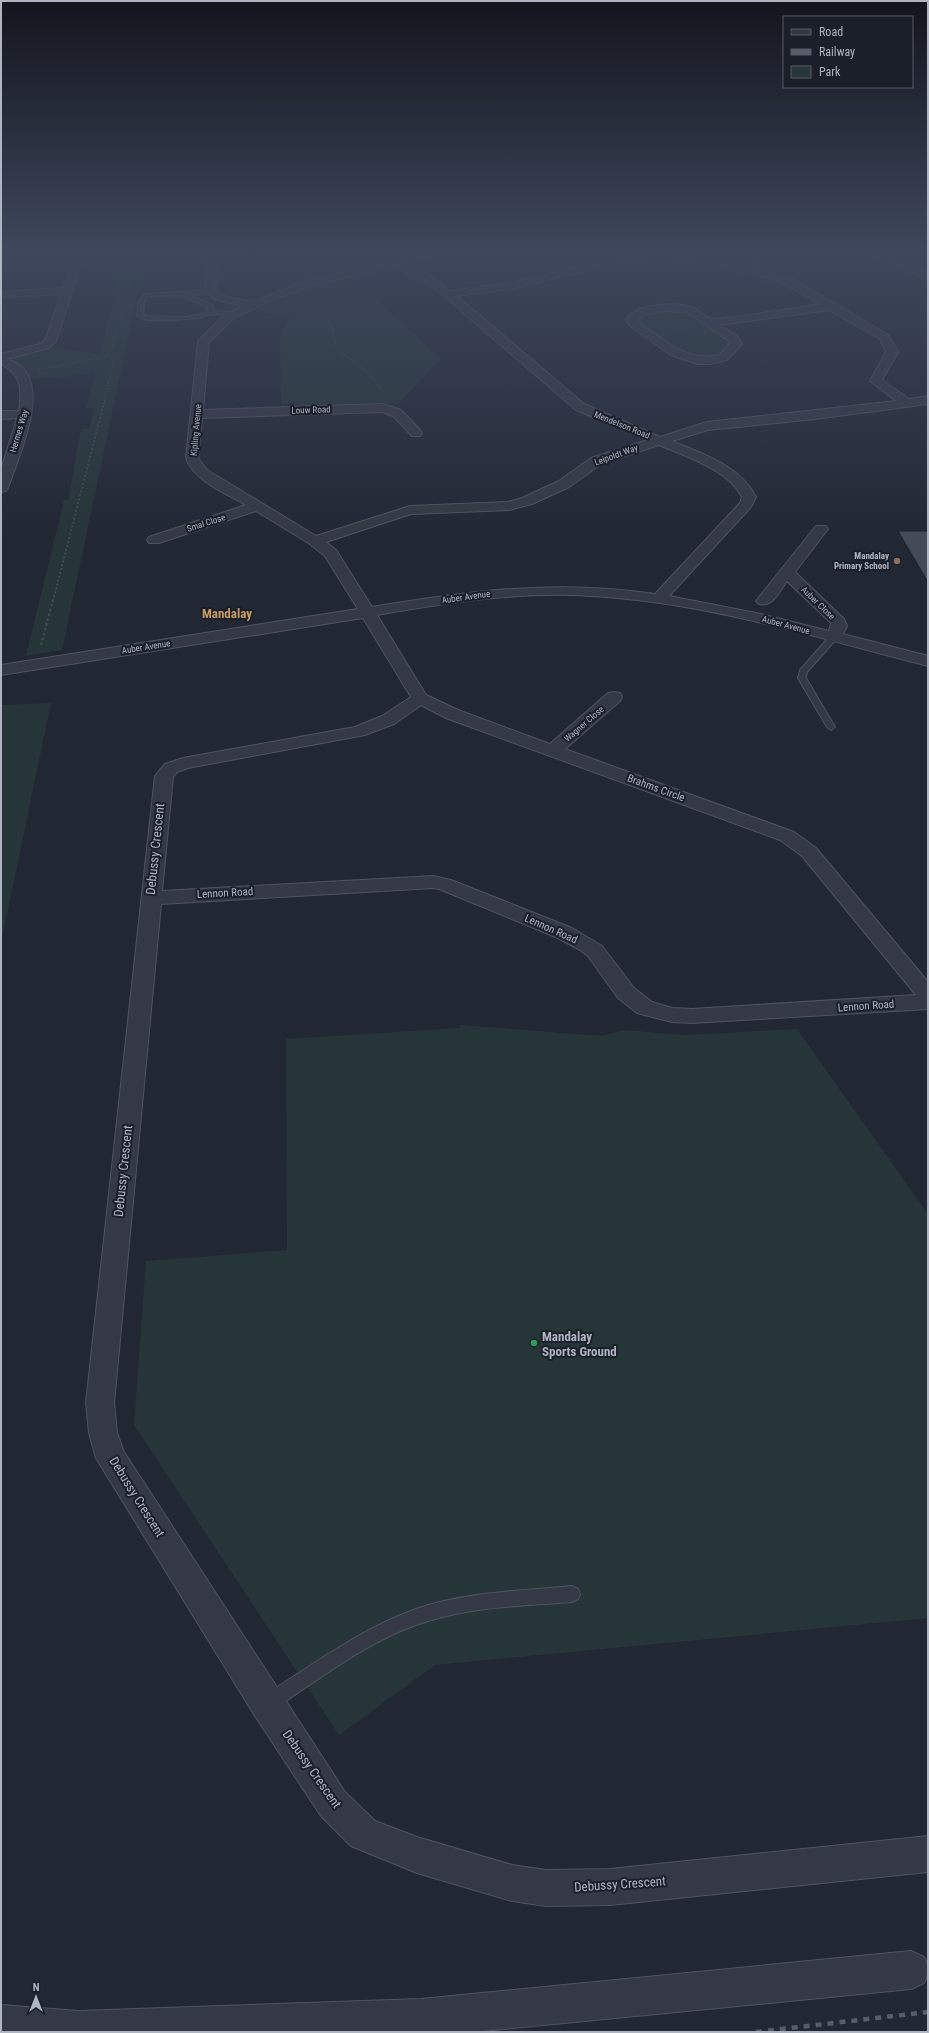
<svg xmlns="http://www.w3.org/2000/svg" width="929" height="2033" font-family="'Roboto Condensed',sans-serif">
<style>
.green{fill:#263538}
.building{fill:#434a58;stroke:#1c212b}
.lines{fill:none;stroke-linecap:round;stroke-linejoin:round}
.lane-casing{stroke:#4f5460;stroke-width:2}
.street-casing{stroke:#4f5460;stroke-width:2}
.path-far2{stroke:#435055;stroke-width:1;stroke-dasharray:1.5 1.5;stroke-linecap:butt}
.path-far1{stroke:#435055;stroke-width:1.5;stroke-dasharray:2 2;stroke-linecap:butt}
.path{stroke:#435055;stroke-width:2;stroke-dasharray:2.5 2.5;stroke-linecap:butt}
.lane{fill:#353945;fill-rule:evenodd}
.street{fill:#353945;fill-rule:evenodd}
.rail{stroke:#575d6b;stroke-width:4.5;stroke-dasharray:6 6;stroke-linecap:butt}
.education-dot{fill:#8d6e63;stroke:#1a1f29;stroke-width:1.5}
.leisure-dot{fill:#2e9e5b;stroke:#1a1f29;stroke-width:1.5}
.labels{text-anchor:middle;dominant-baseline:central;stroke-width:4;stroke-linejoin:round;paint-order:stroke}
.far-street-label{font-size:9px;fill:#afb4c2;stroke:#1a1f29}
.far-poi-label{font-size:9px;font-weight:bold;fill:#afb4c2;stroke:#1a1f29;text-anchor:end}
.street-label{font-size:11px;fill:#afb4c2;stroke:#1a1f29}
.far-district-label{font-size:13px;font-weight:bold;fill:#c79b65;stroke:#1a1f29}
.near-street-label{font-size:13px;fill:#afb4c2;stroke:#1a1f29}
.near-poi-label{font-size:13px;font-weight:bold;fill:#afb4c2;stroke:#1a1f29;text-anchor:start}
</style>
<rect width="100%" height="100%" fill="#222734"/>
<!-- green -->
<path class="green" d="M125 252H146L62 650 26 656 64 500H68L81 429H89L94 408H86L95 374 31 379 24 368 15 362 14 358 49 347 100 354Z
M339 280 371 294 441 359 399 403 294 407V403L281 404 280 337 290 316 253 311 299 291Z
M663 310 686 311 731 343 718 357 687 356 637 320 638 317Z
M51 703 1 943V705Z
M460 1025 602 1036 624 1030 684 1035 797 1029 928 1214V1618L435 1665 339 1735 134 1425 146 1261 287 1250 286 1039 460 1028Z"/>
<!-- building -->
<path class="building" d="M898 531H928V582Z"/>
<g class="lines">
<defs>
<path id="lane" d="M211 290 213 293 189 295 213 305V311L234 312 236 315 211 314 199 318 174 320H146L137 315 139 301 145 294ZM183 295 188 299 208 307 207 311C191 321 166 316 147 316L143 314 144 301 148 296Z
M831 635 838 637 807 672 806 678 835 727 831 730 827 727 798 678 800 670Z
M572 1586 578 1589 580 1594 578 1599 572 1602C520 1606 465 1607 416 1625 365 1643 320 1679 275 1708L269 1710 263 1708 261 1702 263 1696C313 1665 360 1629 416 1609 465 1592 520 1591 572 1586Z"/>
<path id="street" d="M75 252H85L56 342 48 348 8 359C15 362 22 366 26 372 45 399 18 459 8 488L6 491 1 492V470L17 418 1 419V411H19C22 388 22 376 1 364V354L40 344 45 340 61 294 5 297 1 296V292L63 288Z
M208 252H218L215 290 227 297 252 302 300 283 421 252H438L436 254 402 263 428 274 450 291 515 282 613 258 657 255 702 258 738 266 764 252H777L749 268 792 279 836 304 888 335 898 352 882 380 909 399 928 396V404L815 419 708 430 672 441C702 454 740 465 756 497L751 507 669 596 761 614 829 631 831 623 787 581C780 591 772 608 759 604L756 601 816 526H826L828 529 795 572 844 619 847 626 843 634 928 656V666C817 638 706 602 591 596 519 591 447 603 377 615L426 695 458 710 550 744 608 693 614 692 620 693 622 697 620 701 565 749 794 832 816 848 928 982V1009L692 1023 672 1022 637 1013 618 998 588 956 580 950 558 938 439 889 433 888 161 904 114 1403 117 1433 124 1452 345 1792 375 1821 417 1837 512 1865 546 1870 610 1869 928 1836V1872L610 1905 546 1906 512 1901 417 1873 351 1846 321 1816 255 1716 96 1458 89 1433 86 1403 155 776 165 764 183 758 355 727 382 716 411 697 363 618 1 675V665L358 609 325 556 310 544 256 511 159 543H149L147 540 149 537 246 505C227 494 193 480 186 458L198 341 226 314 242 306 214 299 205 290ZM657 261 702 264 775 279 821 304C785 309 749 316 714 319 707 320 699 310 693 308 677 301 636 304 626 319L629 325 671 355 698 364H710L727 360 742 344 738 337 719 325 829 310 880 339 886 352 870 381 896 401 707 422 660 437 584 404 457 296 515 288 613 264ZM391 266 420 278 436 289 576 410 648 440 591 458 559 481 522 498 508 502 410 506 316 536 207 470 198 458 202 418 382 412 393 416 412 436H420L422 433 420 430 401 410 383 404 203 410 209 342 234 318 272 300 308 287ZM666 311 686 312 729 341 730 344 719 355C693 361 674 348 654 333 648 329 641 325 637 320L645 315ZM659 445C686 457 728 469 742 497L740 503 655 594C556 579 469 591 372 607L336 550 326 542 411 514 509 510 532 504 569 487 601 464ZM421 705 446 718 780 840 802 856 916 995 692 1009 672 1008 652 1002 634 988 602 946 572 928 451 880 433 876 162 891 173 777 177 772 188 768 365 735 394 724Z
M867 252H880L928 273V280Z
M911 1951 924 1957C929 1967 929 1973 924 1983L911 1989 473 2032H1V2005L79 2011 421 1999Z"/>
</defs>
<!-- lane casing -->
<use href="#lane" class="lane-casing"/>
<!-- street casing -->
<use href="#street" class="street-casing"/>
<!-- path-far2 -->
<path class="path-far2" d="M128 291 134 252
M308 302C331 319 331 320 336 348L371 375 382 391
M674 331 685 328
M39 370 106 356 112 349 122 311
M103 407 114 360 106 356"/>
<!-- path-far1 -->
<path class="path-far1" d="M53 601 103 406"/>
<!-- path -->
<path class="path" d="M41 645 53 600"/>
<!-- lane -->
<use href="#lane" class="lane"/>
<!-- street -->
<use href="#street" class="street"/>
<!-- rail -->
<path class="rail" d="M756 2032 928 2012"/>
</g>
<!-- sky -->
<linearGradient id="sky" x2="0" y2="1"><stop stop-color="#13151d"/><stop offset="0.47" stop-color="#3e475c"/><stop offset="1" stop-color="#3e475c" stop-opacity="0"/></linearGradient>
<rect width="929" height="537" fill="url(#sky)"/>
<!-- markers -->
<circle class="education-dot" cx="897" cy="561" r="4"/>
<circle class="leisure-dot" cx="534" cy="1343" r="4"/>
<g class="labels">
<!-- far-street labels -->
<g class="far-street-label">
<text transform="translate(311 410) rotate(-2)">Louw Road</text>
<text transform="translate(622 425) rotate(22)">Mendelson Road</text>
<text transform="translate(196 430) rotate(-85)">Kipling Avenue</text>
<text transform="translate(19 431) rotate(-73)">Hermes Way</text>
<text transform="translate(616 455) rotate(-20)">Leipoldt Way</text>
<text transform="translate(206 523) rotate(-18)">Smal Close</text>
<text transform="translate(466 597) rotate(-8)">Auber Avenue</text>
<text transform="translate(818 603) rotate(44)">Auber Close</text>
<text transform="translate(786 625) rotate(15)">Auber Avenue</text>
<text transform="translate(146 647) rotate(-9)">Auber Avenue</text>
<text transform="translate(584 724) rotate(-41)">Wagner Close</text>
</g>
<!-- far-poi labels -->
<g class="far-poi-label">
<text x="889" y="556">Mandalay<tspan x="889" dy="10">Primary School</tspan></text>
</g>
<!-- street labels -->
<g class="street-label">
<text transform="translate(656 788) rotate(20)">Brahms Circle</text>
<text transform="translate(225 893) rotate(-3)">Lennon Road</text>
<text transform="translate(551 929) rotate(24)">Lennon Road</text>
<text transform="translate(866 1006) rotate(-4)">Lennon Road</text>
</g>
<!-- far-district labels -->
<g class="far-district-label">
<text x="227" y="613">Mandalay</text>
</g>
<!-- near-street labels -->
<g class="near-street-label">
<text transform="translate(155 849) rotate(-84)">Debussy Crescent</text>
<text transform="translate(123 1171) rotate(-84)">Debussy Crescent</text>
<text transform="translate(137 1497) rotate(58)">Debussy Crescent</text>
<text transform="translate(312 1769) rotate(55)">Debussy Crescent</text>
<text transform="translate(620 1884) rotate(-4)">Debussy Crescent</text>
</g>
<!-- near-poi labels -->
<g class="near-poi-label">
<text x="542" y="1336">Mandalay<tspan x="542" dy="15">Sports Ground</tspan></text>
</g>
</g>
<!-- border -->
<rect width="929" height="2033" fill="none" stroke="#afb4c2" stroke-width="4"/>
<!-- legend -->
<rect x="783" y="16" width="130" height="72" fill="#1a1f29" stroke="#565b66"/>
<rect x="791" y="29" width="20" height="6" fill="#353945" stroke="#565b66"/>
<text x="819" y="36" font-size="12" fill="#afb4c2">Road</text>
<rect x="791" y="49" width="20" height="6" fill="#575d6b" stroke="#565b66"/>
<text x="819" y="56" font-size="12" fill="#afb4c2">Railway</text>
<rect x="791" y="66" width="20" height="12" fill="#263538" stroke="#565b66"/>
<text x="819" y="76" font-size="12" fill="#afb4c2">Park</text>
<!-- north arrow -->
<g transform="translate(36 1997)" stroke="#1a1f29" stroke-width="3" paint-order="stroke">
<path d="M0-3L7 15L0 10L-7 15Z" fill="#afb4c2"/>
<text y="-6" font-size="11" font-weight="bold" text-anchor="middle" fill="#afb4c2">N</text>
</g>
</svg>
